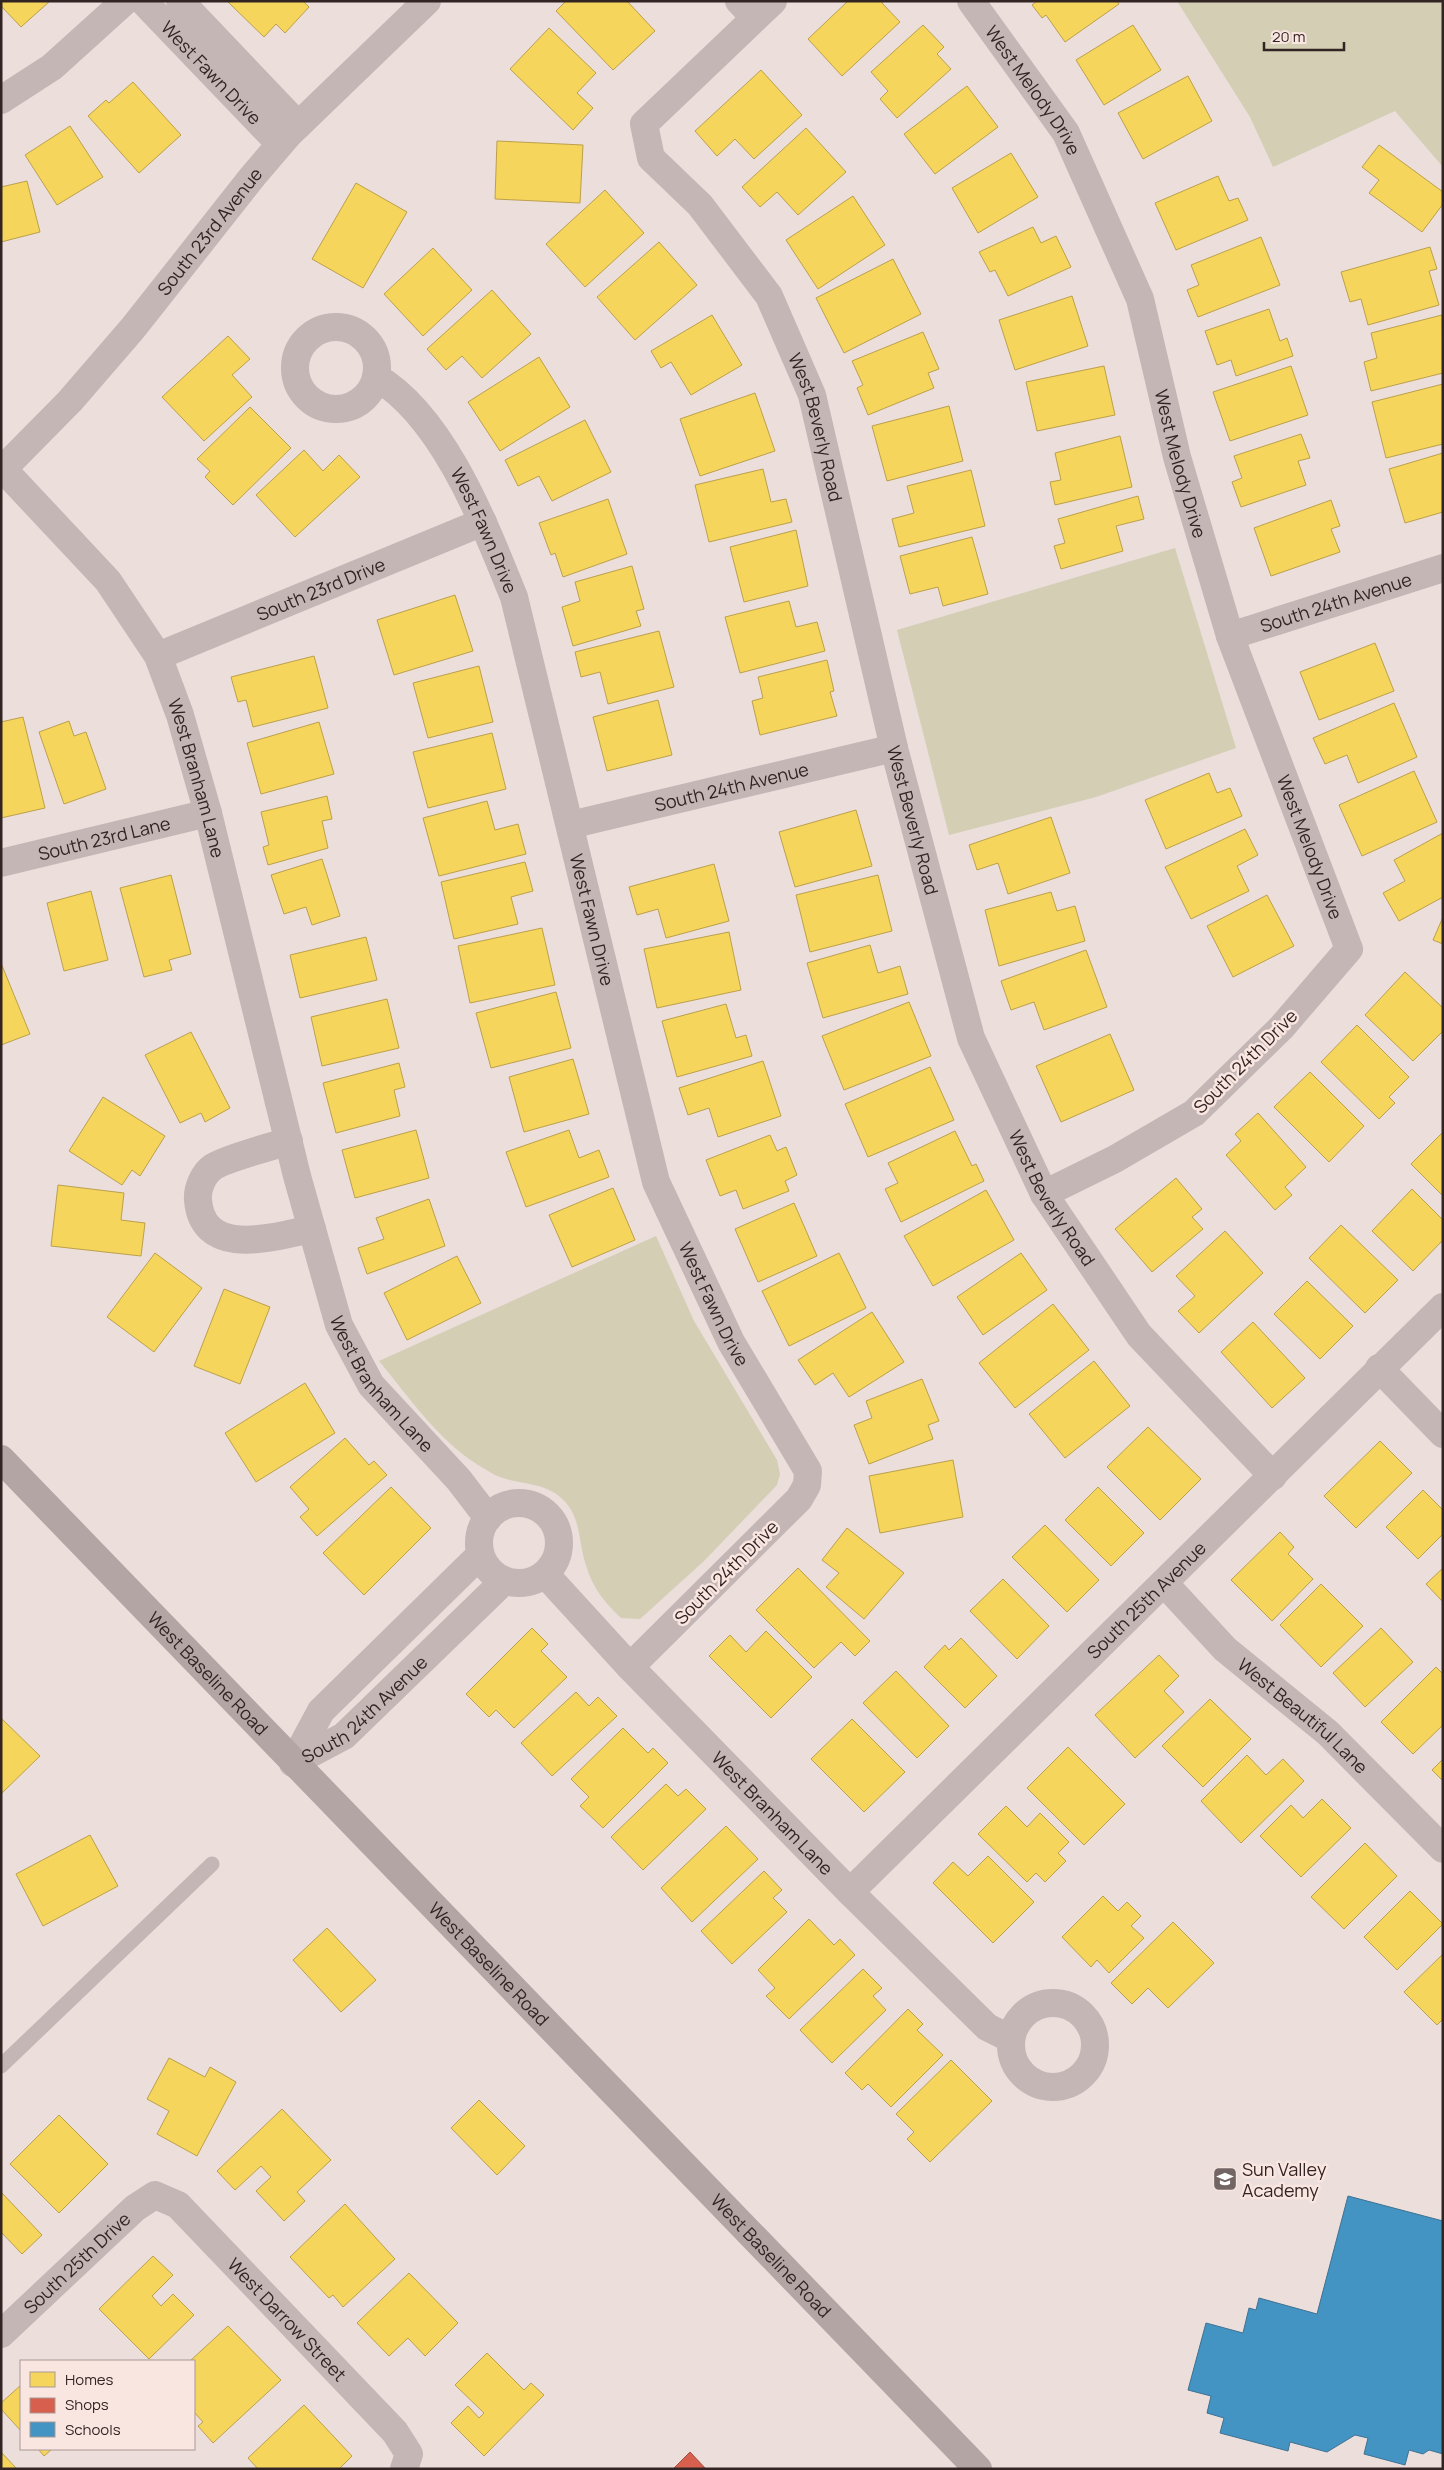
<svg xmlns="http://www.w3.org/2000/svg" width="1444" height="2470" font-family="Manrope,sans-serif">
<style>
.green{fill:#d3ceb4}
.homes{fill:#f6d55c;stroke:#bca04b}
.shops{fill:#d6604d;stroke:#a54e41}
.schools{fill:#4393c3;stroke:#3e7293}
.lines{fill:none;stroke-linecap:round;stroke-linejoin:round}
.lane{stroke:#c3b6b5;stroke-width:15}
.street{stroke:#c3b6b5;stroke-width:28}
.primary{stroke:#b2a5a4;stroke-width:28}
.labels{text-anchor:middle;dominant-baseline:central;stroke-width:5;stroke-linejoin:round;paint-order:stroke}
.street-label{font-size:18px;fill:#332424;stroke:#f9e6e1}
.poi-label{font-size:18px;fill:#332424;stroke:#f9e6e1;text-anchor:start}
</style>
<rect width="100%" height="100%" fill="#ebdedb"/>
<!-- green -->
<path class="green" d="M1177 1H1443V167L1395 111 1273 167 1250 117Z
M1175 548 1236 748 1096 797 949 835 897 630Z
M656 1236 694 1321 777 1460 780 1474 777 1485 704 1561 640 1619 621 1618C605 1603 592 1587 586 1565 579 1545 581 1521 567 1504 548 1480 519 1486 495 1475 489 1472 484 1468 478 1465 438 1440 409 1397 379 1361Z"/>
<!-- homes -->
<path class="homes" d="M1 1H50L21 27 1 6Z
M227 1H303L309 7 285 33 276 24 264 37Z
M566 1H627L655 31 613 70 556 11Z
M848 1H883L882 3 900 22 842 76 808 39Z
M1037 1H1117L1119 4 1065 42 1046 15 1042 18 1032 5Z
M923 25 944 47 937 54 951 69 897 118 880 99 888 91 871 72Z
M1133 25 1161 70 1104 105 1076 60Z
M549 28 596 73 577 93 593 108 573 130 510 69Z
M761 70 802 115 754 159 735 139 717 156 695 131Z
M1188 76 1212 121 1143 159 1118 113Z
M133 82 181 135 139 173 88 116 106 100 109 103Z
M967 86 998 127 935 174 904 134Z
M70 126 103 177 57 205 25 155Z
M806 128 846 172 798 215 777 192 760 207 742 187Z
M497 141 583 145 580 203 495 199Z
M1379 145 1443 192V204L1422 232 1369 193 1379 180 1362 167Z
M1011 153 1038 197 978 233 952 188Z
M1218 176 1229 201 1238 198 1248 220 1176 250 1155 203Z
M27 181 40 232 1 242V187Z
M356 183 407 212 363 288 312 259Z
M605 190 644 233 585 287 546 244Z
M853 196 885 245 818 289 786 240Z
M1033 227 1041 243 1056 236 1071 267 1008 296 995 270 990 272 979 252Z
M1261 237 1280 285 1198 317 1187 290 1199 285 1191 265Z
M659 242 697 285 635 340 597 297Z
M1430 247 1437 269 1429 271 1439 305 1368 325 1361 299 1350 302 1341 272Z
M433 248 472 290 423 336 384 294Z
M893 259 921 314 844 353 816 298Z
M492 290 531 334 482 378 462 356 446 370 427 349Z
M1072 296 1088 346 1015 370 999 320Z
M1269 309 1280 341 1287 338 1293 356 1236 376 1231 360 1217 365 1205 331Z
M712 315 742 365 691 395 671 362 661 368 651 351Z
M1442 315 1443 373 1371 391 1364 362 1377 358 1371 333Z
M923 332 939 369 928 373 934 388 868 415 857 388 863 385 852 361Z
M228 336 250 359 232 375 252 397 204 441 162 397Z
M539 357 570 407 500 451 468 402Z
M1104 366 1115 415 1037 431 1026 382Z
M1291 366 1308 415 1230 441 1213 392Z
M1443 384V444L1386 458 1372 402Z
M755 393 775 451 700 476 680 419Z
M949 406 963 461 887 481 872 426Z
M250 407 291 448 233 505 205 477 210 471 197 459Z
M585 420 611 472 552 501 539 476 518 486 505 460Z
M1301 434 1310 458 1298 461 1306 485 1241 507 1232 482 1242 478 1234 456Z
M1120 436 1132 487 1055 505 1050 482 1061 480 1055 453Z
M304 450 323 471 339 455 360 477 295 537 256 495Z
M1443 453V512L1405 523 1389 469Z
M763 469 771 502 786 499 792 522 709 542 695 485Z
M971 470 985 526 899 547 892 519 914 513 907 486Z
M1138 496 1144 519 1116 526 1123 551 1061 569 1054 546 1065 543 1058 519Z
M608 499 627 554 563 577 555 553 551 555 539 523Z
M1331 500 1340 526 1331 529 1340 552 1271 576 1254 528Z
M796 530 808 586 744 602 730 547Z
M972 537 988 594 943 606 938 587 910 594 900 556Z
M632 566 644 609 636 611 641 626 573 646 562 607 580 601 575 582Z
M455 595 473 651 394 675 377 620Z
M789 601 796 627 817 622 825 651 740 673 725 617Z
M659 631 674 687 608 704 600 672 581 677 575 652Z
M1375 643 1394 691 1319 720 1300 672Z
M314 656 328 708 253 727 246 700 238 702 231 677Z
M827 660 834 691 830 692 837 716 760 735 752 701 763 698 758 677Z
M479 666 493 722 428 738 413 683Z
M658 700 672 755 607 771 593 717Z
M1394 703 1417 757 1358 783 1347 755 1325 764 1313 738Z
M23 717 45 808 1 818V722Z
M69 721 74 736 86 732 106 789 64 804 39 732Z
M319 722 334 774 261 794 247 743Z
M492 733 506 789 428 808 413 752Z
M1414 771 1437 822 1362 856 1339 805Z
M1209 773 1217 793 1230 788 1242 816 1166 849 1145 800Z
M327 796 332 819 322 821 328 848 268 865 263 847 269 845 261 812Z
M487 801 495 830 518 824 526 854 439 876 423 818Z
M856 810 872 866 795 887 779 832Z
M1051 817 1070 873 1008 894 998 863 977 870 969 845Z
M1245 829 1258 855 1237 866 1249 891 1191 919 1165 867Z
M1443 833V897L1399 921 1383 893 1405 881 1394 860Z
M322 859 340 916 312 925 306 907 284 914 271 875Z
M525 862 533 891 511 897 518 924 454 939 441 882Z
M714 864 729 921 666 938 658 909 637 915 629 887Z
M171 875 191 954 169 960 172 970 144 977 120 888Z
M878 875 892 931 810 952 796 895Z
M91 891 108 960 64 971 47 903Z
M1051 892 1057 911 1075 906 1085 941 999 966 985 910Z
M1267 895 1294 946 1233 977 1207 926Z
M1443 917V944L1433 940Z
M542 928 555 985 470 1003 458 946Z
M729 932 741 990 657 1008 644 949Z
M366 937 377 980 300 998 290 955Z
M870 945 878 973 900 966 908 994 823 1018 807 963Z
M1086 950 1107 1007 1044 1030 1034 1002 1011 1010 1001 981Z
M1 963 30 1034 1 1045Z
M1405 972 1443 1008V1031L1413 1061 1365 1015Z
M556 992 571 1048 491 1068 476 1013Z
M387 999 399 1048 322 1066 311 1017Z
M909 1002 931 1056 844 1090 822 1036Z
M726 1004 736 1038 746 1035 752 1056 677 1077 662 1021Z
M1357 1025 1409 1077 1389 1097 1395 1103 1379 1119 1321 1062Z
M191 1032 230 1108 205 1122 201 1113 180 1123 145 1055Z
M1110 1034 1134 1090 1061 1122 1036 1066Z
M573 1059 589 1114 524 1132 509 1077Z
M763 1061 781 1116 718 1137 709 1108 688 1115 679 1088Z
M399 1063 405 1087 394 1090 400 1116 336 1133 323 1083Z
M930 1067 954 1120 868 1157 845 1104Z
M1310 1072 1364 1126 1329 1162 1274 1107Z
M103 1097 165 1136 140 1176 132 1170 122 1185 69 1151Z
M1258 1113 1306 1167 1285 1187 1292 1195 1275 1210 1226 1155 1241 1141 1235 1134Z
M416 1130 429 1178 355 1198 342 1150Z
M569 1130 579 1158 599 1150 609 1177 526 1207 506 1152Z
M955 1131 972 1166 976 1164 984 1181 901 1222 885 1189 898 1183 888 1163Z
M1443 1132V1196L1411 1164Z
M770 1135 777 1151 786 1147 797 1175 785 1181 789 1191 743 1209 736 1190 720 1196 706 1160Z
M1176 1178 1202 1209 1192 1217 1203 1229 1152 1272 1115 1229Z
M58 1185 124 1193 121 1220 145 1223 141 1256 51 1246Z
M613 1188 635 1240 572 1267 549 1215Z
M1412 1189 1443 1220V1240L1413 1271 1372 1231Z
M986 1190 1014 1240 933 1286 904 1236Z
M429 1199 445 1246 367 1274 358 1248 384 1239 376 1218Z
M794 1203 817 1256 758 1282 735 1229Z
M1341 1225 1398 1280 1365 1313 1309 1258Z
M1225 1231 1263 1273 1199 1333 1178 1311 1195 1296 1176 1276Z
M155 1253 202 1288 154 1352 107 1317Z
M839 1253 866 1308 789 1346 762 1291Z
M1021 1253 1047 1290 983 1335 957 1297Z
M457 1256 481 1303 407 1340 384 1293Z
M1307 1281 1353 1326 1320 1359 1274 1314Z
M224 1289 270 1307 240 1384 194 1366Z
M1053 1304 1089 1350 1015 1408 979 1363Z
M872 1312 904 1362 849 1397 833 1373 815 1385 798 1360Z
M1253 1322 1305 1378 1272 1408 1221 1352Z
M1094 1361 1130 1406 1065 1458 1029 1414Z
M922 1379 939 1421 928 1425 933 1439 869 1464 854 1425 872 1418 866 1401Z
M305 1383 335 1433 256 1482 225 1433Z
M1148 1427 1201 1479 1160 1520 1107 1467Z
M345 1438 369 1465 374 1461 387 1475 317 1536 300 1517 309 1509 290 1487Z
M1380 1441 1412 1473 1356 1528 1324 1496Z
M953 1460 963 1517 880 1533 869 1476Z
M391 1487 431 1528 364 1595 323 1553Z
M1098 1487 1144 1533 1111 1566 1065 1520Z
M1423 1490 1443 1510V1534L1418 1559 1386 1527Z
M1045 1525 1099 1580 1067 1612 1012 1557Z
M847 1528 904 1573 864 1619 826 1587 839 1573 822 1560Z
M1280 1532 1294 1547 1288 1554 1313 1579 1272 1621 1231 1580Z
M798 1568 870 1641 855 1656 841 1642 814 1668 756 1610Z
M1443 1568V1602L1426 1584Z
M1003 1579 1049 1626 1017 1659 970 1611Z
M1321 1584 1363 1626 1321 1667 1280 1625Z
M532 1628 548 1644 541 1651 567 1677 514 1728 496 1710 489 1717 466 1694Z
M1381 1628 1413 1662 1365 1707 1333 1673Z
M766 1631 812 1677 771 1718 709 1656 730 1635 746 1652Z
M961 1638 997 1676 965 1708 924 1667 945 1645 949 1650Z
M1159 1655 1179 1676 1164 1691 1184 1712 1135 1758 1095 1715Z
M1436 1667 1443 1674V1725L1413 1754 1381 1722Z
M896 1671 949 1726 917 1758 863 1703Z
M576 1692 589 1706 598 1697 617 1716 552 1776 521 1743Z
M1210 1699 1251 1739 1203 1787 1162 1746Z
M1 1718 40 1756 1 1794Z
M852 1719 905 1772 864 1812 811 1759Z
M623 1728 648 1753 653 1748 668 1763 603 1828 580 1806 589 1797 571 1779Z
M1068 1747 1125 1804 1084 1845 1027 1788Z
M1247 1755 1266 1775 1283 1759 1304 1781 1241 1843 1201 1801Z
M1443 1759V1781L1432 1770Z
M666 1784 678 1796 686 1789 706 1809 643 1870 611 1837Z
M1322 1799 1351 1828 1301 1877 1260 1836 1291 1805 1303 1818Z
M1006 1806 1027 1827 1040 1813 1069 1842 1058 1853 1066 1861 1045 1882 1036 1873 1027 1882 978 1834Z
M726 1826 758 1859 692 1922 661 1888Z
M90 1835 118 1886 43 1926 16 1874Z
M1365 1843 1397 1876 1344 1929 1311 1897Z
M988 1856 1034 1902 993 1943 933 1883 953 1862 968 1876Z
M764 1871 782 1890 773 1898 787 1912 732 1964 701 1931Z
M1410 1891 1443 1924 1397 1970 1364 1937Z
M1103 1896 1118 1911 1127 1902 1141 1916 1131 1926 1144 1938 1109 1973 1097 1960 1091 1967 1062 1937Z
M809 1919 834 1945 840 1939 855 1955 789 2019 766 1996 775 1988 758 1970Z
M1173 1922 1214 1963 1168 2008 1148 1988 1132 2004 1111 1983Z
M327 1928 376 1980 341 2012 293 1960Z
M1443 1954V2019L1437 2025 1404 1992Z
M863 1969 882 1988 873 1996 886 2010 832 2063 800 2030Z
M908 2009 923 2024 917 2030 943 2055 891 2107 868 2084 862 2090 845 2073Z
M169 2058 205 2077 210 2067 236 2082 197 2156 157 2134 169 2111 147 2099Z
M951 2060 992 2101 930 2162 907 2139 914 2132 896 2114Z
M479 2100 525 2146 497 2175 451 2128Z
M282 2109 331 2160 297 2192 305 2201 284 2221 256 2191 271 2177 261 2166 235 2190 217 2171Z
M59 2115 108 2164 59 2213 10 2164Z
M1 2192 42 2235 22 2254 1 2232Z
M345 2204 395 2259 343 2307 333 2295 329 2298 290 2257Z
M153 2256 173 2275 152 2296 161 2306 173 2294 194 2315 149 2359 99 2309Z
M409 2273 458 2323 425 2356 408 2338 389 2356 357 2323Z
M228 2326 281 2380 213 2443 198 2426 203 2422 194 2412V2361H190Z
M487 2353 524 2390 531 2383 544 2395 484 2456 451 2423 468 2406 479 2418 484 2413 455 2385Z
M21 2385V2431L1 2409V2403Z
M304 2405 352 2456 339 2469H258L248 2458Z
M38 2449H52L44 2456Z
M1 2452 17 2469H1Z"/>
<!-- shops -->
<path class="shops" d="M690 2452 706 2469H673Z"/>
<!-- schools -->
<path class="schools" d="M1348 2196 1443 2221V2454L1429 2450 1423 2454 1409 2450 1405 2465 1364 2454 1368 2438 1355 2435 1327 2452 1290 2442 1288 2451 1220 2433 1224 2418 1207 2413 1211 2396 1188 2390 1206 2323 1243 2333 1249 2308 1256 2310 1259 2298 1317 2314Z"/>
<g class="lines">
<!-- lane -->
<path class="lane" d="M1 2066 212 1864"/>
<!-- street -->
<g class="street">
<path id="s1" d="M143 1 280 144"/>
<path d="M180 1 298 125"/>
<path d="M739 1 755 18"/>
<path id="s2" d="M773 1 644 124 651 158 700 205 769 296 812 395 894 748 971 1038 1044 1194 1139 1335 1273 1476"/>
<path id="s3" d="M971 1 1066 133 1140 299 1177 457 1230 636 1349 949 1281 1028 1194 1113 1115 1159 1044 1194"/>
<path d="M1 100 52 67 125 1"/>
<circle cx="336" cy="368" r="41"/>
<path id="s4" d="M376 377C444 417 485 526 514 597L656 1182 731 1342 808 1471 807 1485 799 1499 630 1667"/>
<path id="s5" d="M3 469 108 581 158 656 180 715 208 813 297 1176 339 1325 371 1385 459 1480 488 1518"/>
<path id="s6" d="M1 471 70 401 133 328 253 176 289 134 427 1"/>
<path id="s7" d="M1230 636 1443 568"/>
<path id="s8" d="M158 656 483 522"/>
<path id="s9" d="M570 825 894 748"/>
<path id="s10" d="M1 863 208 813"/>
<path d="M289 1141C270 1147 227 1158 213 1167 203 1174 197 1189 198 1200 203 1260 276 1236 312 1229"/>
<path d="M1379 1368 1443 1434"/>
<circle cx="519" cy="1543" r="40"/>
<path id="s11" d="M545 1574 630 1667 850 1892 987 2027 1011 2039"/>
<path id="s12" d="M1165 1584 1225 1649 1328 1733 1443 1849"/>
<path d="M293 1763 321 1711 480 1555"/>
<path id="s13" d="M293 1763 344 1736 504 1581"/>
<path id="s14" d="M850 1892 1443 1307"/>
<circle cx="1053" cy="2045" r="42"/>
<path id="s15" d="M1 2334 135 2208 155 2195 178 2205 395 2432 409 2454 404 2469"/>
</g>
<!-- primary -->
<path class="primary" id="s16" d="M1 1459 978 2469"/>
</g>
<!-- icons -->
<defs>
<symbol id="school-square" viewBox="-11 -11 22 22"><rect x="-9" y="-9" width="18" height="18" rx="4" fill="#736564" stroke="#f9e6e1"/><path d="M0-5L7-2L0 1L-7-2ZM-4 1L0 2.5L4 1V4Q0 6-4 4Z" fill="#fff"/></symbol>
</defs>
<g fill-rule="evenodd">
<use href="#school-square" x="1211" y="2165" width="28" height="28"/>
</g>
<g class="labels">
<!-- street labels -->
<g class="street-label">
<text stroke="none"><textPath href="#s1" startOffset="99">West Fawn Drive</textPath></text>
<text stroke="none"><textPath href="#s3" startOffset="109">West Melody Drive</textPath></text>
<text stroke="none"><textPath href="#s6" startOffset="318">South 23rd Avenue</textPath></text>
<text stroke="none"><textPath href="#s2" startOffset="535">West Beverly Road</textPath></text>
<text stroke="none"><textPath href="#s3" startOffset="514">West Melody Drive</textPath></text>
<text stroke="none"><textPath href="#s4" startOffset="191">West Fawn Drive</textPath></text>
<text stroke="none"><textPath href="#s8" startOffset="176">South 23rd Drive</textPath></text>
<text stroke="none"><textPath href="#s7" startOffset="111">South 24th Avenue</textPath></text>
<text stroke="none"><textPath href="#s5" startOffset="372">West Branham Lane</textPath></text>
<text stroke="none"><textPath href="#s9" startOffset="166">South 24th Avenue</textPath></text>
<text stroke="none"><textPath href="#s2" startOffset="940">West Beverly Road</textPath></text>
<text stroke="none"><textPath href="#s10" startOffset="106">South 23rd Lane</textPath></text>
<text stroke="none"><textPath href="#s3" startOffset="919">West Melody Drive</textPath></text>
<text stroke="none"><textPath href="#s4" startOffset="596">West Fawn Drive</textPath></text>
<text transform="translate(1245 1061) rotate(-45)">South 24th Drive</text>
<text stroke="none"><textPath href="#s2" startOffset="1345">West Beverly Road</textPath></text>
<text stroke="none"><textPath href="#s4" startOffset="1001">West Fawn Drive</textPath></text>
<text stroke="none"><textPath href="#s5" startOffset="1010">West Branham Lane</textPath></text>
<text transform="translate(726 1572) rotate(-45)">South 24th Drive</text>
<text stroke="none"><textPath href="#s14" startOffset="416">South 25th Avenue</textPath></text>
<text stroke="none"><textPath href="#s16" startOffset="298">West Baseline Road</textPath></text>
<text stroke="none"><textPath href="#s13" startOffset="90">South 24th Avenue</textPath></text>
<text stroke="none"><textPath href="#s12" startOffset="191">West Beautiful Lane</textPath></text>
<text stroke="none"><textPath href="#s11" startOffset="330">West Branham Lane</textPath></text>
<text stroke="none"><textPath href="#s16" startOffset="702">West Baseline Road</textPath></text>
<text stroke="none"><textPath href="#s16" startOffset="1108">West Baseline Road</textPath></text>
<text stroke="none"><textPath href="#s15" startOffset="104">South 25th Drive</textPath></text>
<text stroke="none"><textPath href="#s15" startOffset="391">West Darrow Street</textPath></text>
</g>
<!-- poi labels -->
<g class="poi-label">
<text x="1242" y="2169">Sun Valley<tspan x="1242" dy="21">Academy</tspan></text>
</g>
</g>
<!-- border -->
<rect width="1444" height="2470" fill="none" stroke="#332424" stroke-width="5"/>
<!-- legend -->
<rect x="20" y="2360" width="175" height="90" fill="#f9e6e1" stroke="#aa9895"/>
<rect x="30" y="2372" width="25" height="15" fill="#f6d55c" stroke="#aa9895"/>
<text x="65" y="2385" font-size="15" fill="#332424">Homes</text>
<rect x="30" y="2398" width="25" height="15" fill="#d6604d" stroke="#aa9895"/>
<text x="65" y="2410" font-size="15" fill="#332424">Shops</text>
<rect x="30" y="2422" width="25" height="15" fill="#4393c3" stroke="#aa9895"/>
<text x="65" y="2435" font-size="15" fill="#332424">Schools</text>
<!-- scale -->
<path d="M1264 42v8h80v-8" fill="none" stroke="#332424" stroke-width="2.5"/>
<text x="1272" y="42" font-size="15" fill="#332424" stroke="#f9e6e1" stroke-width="4" paint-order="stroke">20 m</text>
</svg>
